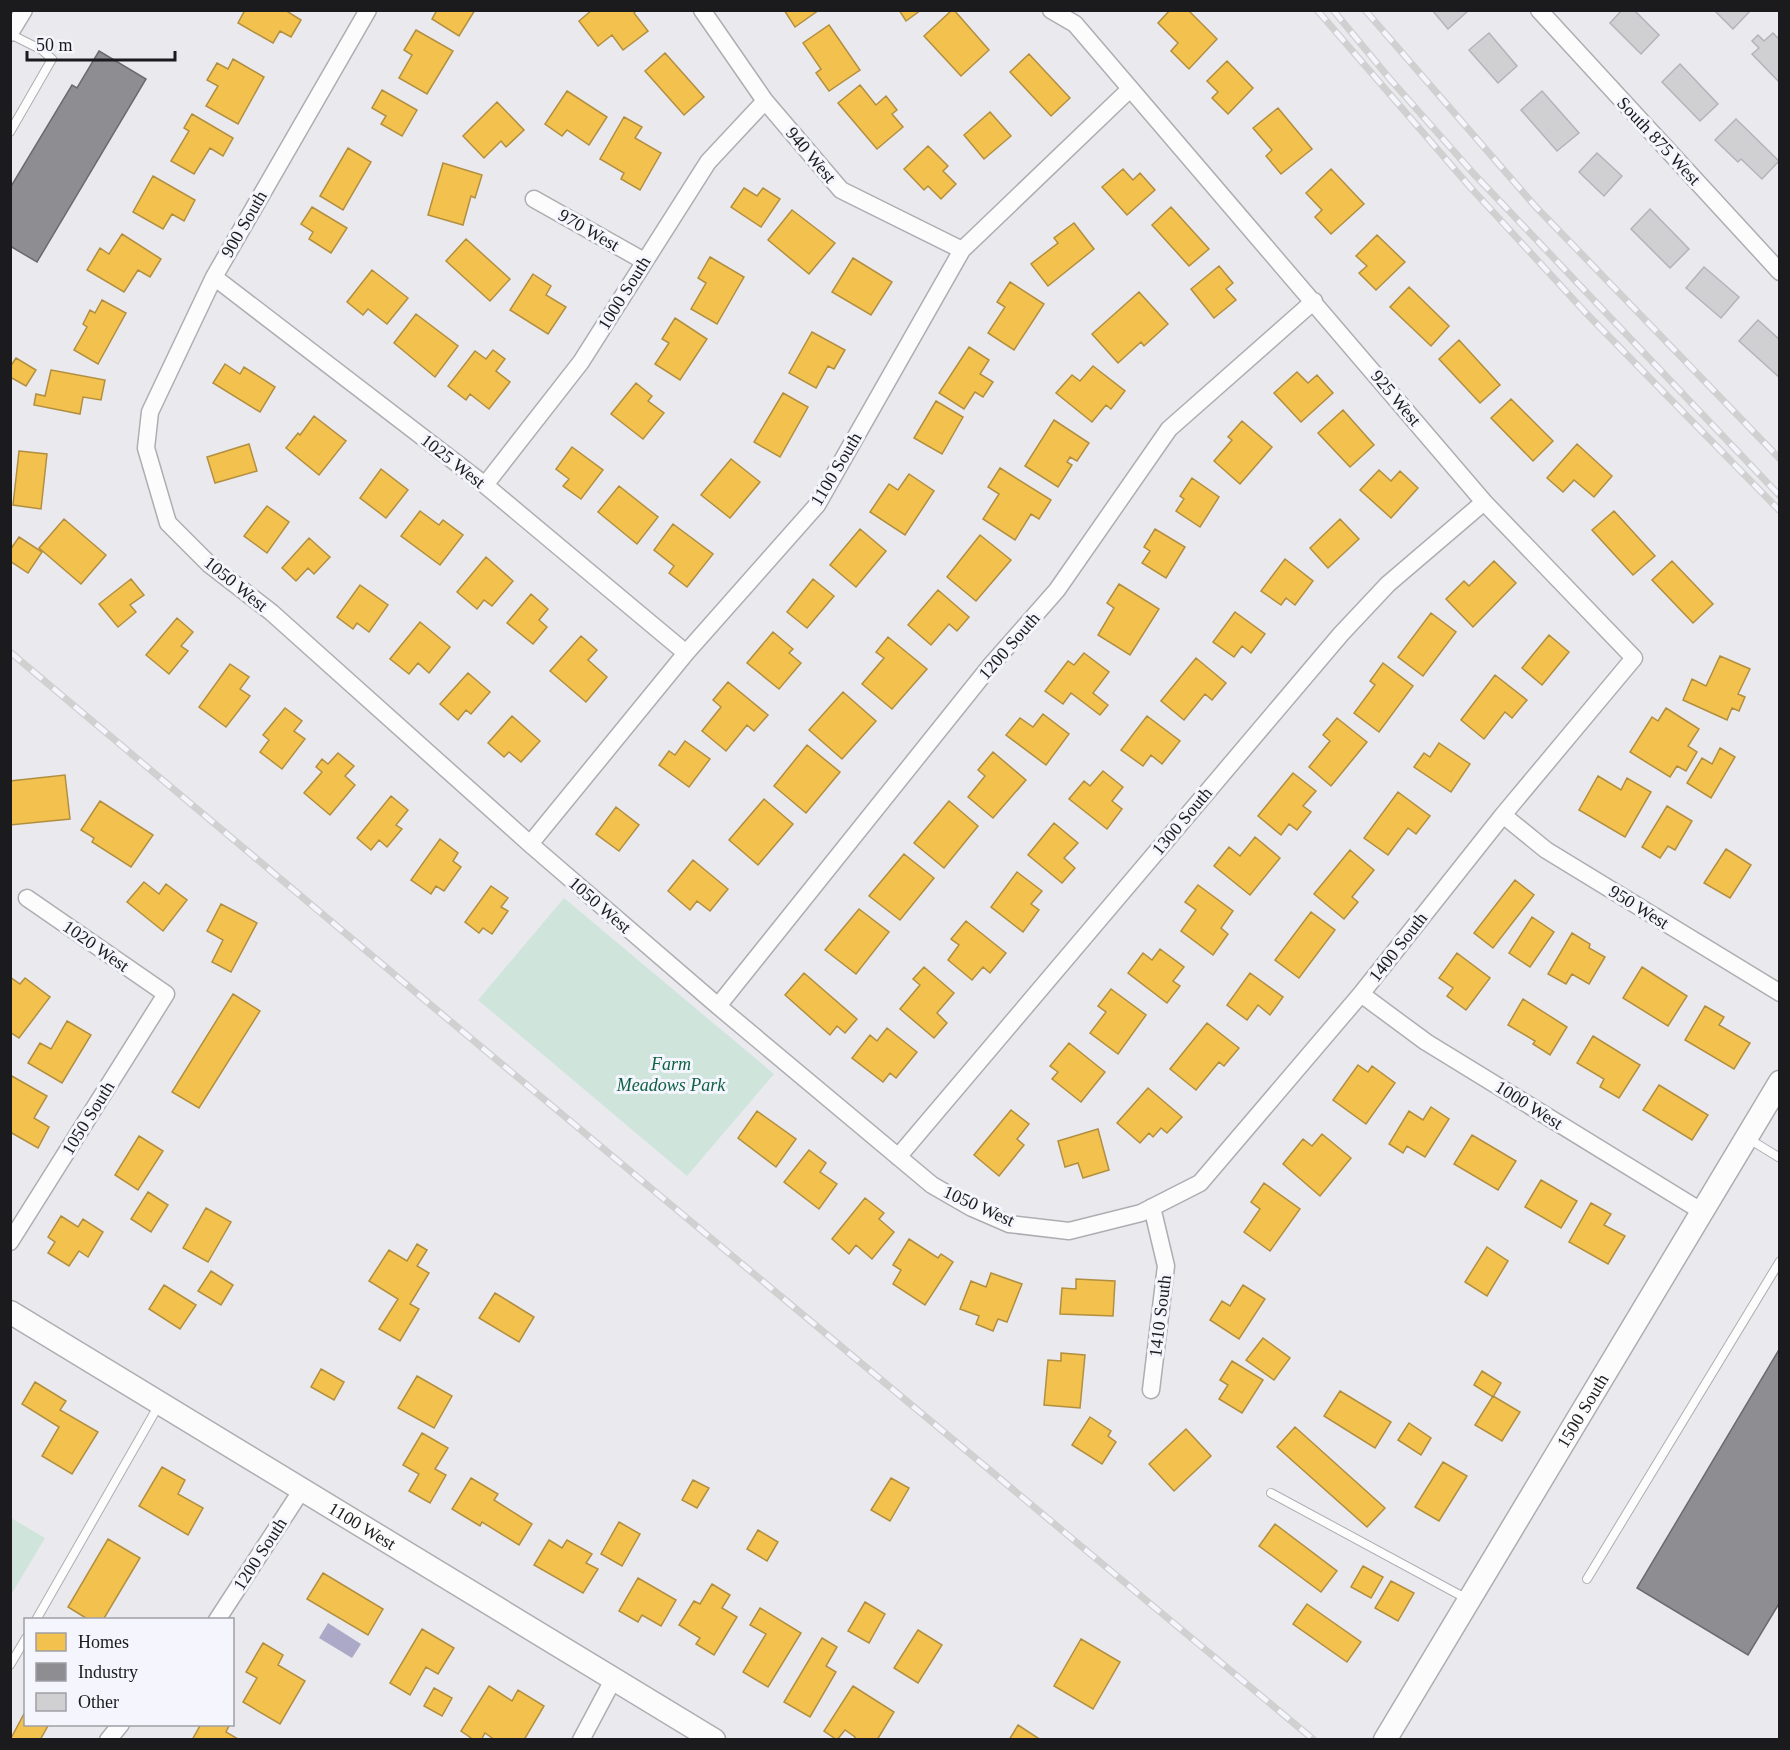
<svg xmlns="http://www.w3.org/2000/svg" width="1790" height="1750" font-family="Georgia,serif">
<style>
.green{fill:#cfe5dc}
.water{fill:#aba9c7}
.homes{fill:#f2c14e;stroke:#b28f40;stroke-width:1.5}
.industry{fill:#8d8d92;stroke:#6b6b6f;stroke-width:1.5}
.building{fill:#d0d0d3;stroke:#b4b4b8;stroke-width:1.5}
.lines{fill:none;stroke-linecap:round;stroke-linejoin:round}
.lane-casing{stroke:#aeaeb2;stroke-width:10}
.street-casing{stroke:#aeaeb2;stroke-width:19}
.secondary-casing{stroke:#aeaeb2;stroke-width:25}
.lane{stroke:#fcfcfc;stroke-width:8}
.street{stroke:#fcfcfc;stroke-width:16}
.secondary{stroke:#fcfcfc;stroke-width:22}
.rail-casing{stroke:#d0d0d1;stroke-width:7}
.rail{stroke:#f5f5fd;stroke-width:4.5;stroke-dasharray:14;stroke-linecap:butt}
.labels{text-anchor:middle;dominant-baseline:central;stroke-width:6;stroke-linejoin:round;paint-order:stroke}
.street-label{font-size:18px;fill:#1b1b1e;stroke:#f5f5fd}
.park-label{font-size:18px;font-style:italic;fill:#0f6143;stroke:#f5f5fd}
</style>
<rect width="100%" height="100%" fill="#e9e9ee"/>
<!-- green -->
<path class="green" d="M564 898 774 1074 687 1176 478 1000Z
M11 1518 45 1538 11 1595Z"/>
<!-- water -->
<path class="water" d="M328 1623 361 1644 352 1658 319 1638Z"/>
<!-- homes -->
<path class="homes" d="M245 10H285L301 20 291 37 280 31 273 43 238 23Z
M437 10H475L459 36 432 19Z
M592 10H637L634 13 648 31 623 50 612 35 598 46 579 21Z
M784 10H819L795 27Z
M899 10H921L906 21Z
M952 10H954L989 50 961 76 924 36Z
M1170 10H1188L1217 39 1189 69 1171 51 1178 43 1158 23Z
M829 25 860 70 829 91 816 73 821 69 803 43Z
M416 30 453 51 427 94 399 78 412 55 404 50Z
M665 53 704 97 684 115 645 71Z
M1029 54 1070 98 1051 116 1010 72Z
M233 59 264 77 238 124 206 106 218 86 207 80 217 63 228 69Z
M1227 61 1253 88 1228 114 1212 98 1218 92 1207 81Z
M860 85 876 105 886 96 897 110 892 114 903 127 877 149 838 103Z
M382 90 417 110 402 136 381 124 386 116 372 108Z
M567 91 607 117 589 145 567 130 562 136 545 124Z
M497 102 524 130 506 147 501 141 484 158 463 136Z
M1278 108 1312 149 1281 174 1266 156 1272 150 1253 128Z
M990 112 1011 136 984 159 964 135Z
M192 114 233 138 223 156 210 148 194 174 171 161 189 131 184 128Z
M624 117 642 127 635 138 661 153 640 190 621 179 624 173 600 159Z
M928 146 948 166 943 171 956 184 941 199 928 186 924 190 904 169Z
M348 148 371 162 343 210 320 196Z
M443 163 482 175 475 198 471 196 463 225 428 215Z
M1123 169 1133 180 1140 173 1155 190 1127 215 1102 187Z
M1331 169 1364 204 1331 234 1315 217 1322 210 1306 193Z
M153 176 195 200 184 221 172 214 163 229 133 212Z
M744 188 757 196 763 188 780 199 761 227 731 207Z
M312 207 347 228 331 253 309 239 313 232 301 224Z
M1171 207 1209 249 1189 266 1152 225Z
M792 210 835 243 809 274 768 240Z
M1074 223 1094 249 1048 286 1031 264 1058 243 1054 238Z
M122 234 161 259 150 277 138 270 124 292 87 270 100 248 109 254Z
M1377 235 1405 262 1376 290 1359 273 1367 266 1356 256Z
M466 239 510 279 490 301 446 261Z
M710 257 744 277 717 324 691 309 706 283 698 278Z
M853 258 892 282 871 315 832 292Z
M1219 266 1233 283 1226 289 1236 300 1214 318 1191 289Z
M372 270 408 298 387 324 368 309 363 315 347 302Z
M533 274 551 286 546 295 566 307 548 334 510 310Z
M1010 282 1044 304 1014 350 988 333 1005 307 997 302Z
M1409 287 1449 326 1431 346 1390 307Z
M1139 292 1168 324 1144 346 1141 342 1118 363 1092 334Z
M102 300 126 313 98 364 74 350 87 327 83 324 90 310 95 313Z
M416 314 458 346 435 377 394 343Z
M675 318 707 339 680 380 655 364 669 343 662 339Z
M812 332 845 350 834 369 828 366 816 388 789 373Z
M1459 340 1500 385 1480 403 1439 359Z
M969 347 989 360 980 374 993 382 983 397 975 392 964 409 939 393Z
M493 350 505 359 496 371 510 382 489 409 470 394 466 400 448 386 475 351 486 359Z
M16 358 36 370 26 386 10 377V367Z
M225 364 240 374 244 367 275 387 260 412 213 383Z
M1093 366 1125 391 1111 409 1106 405 1092 422 1056 393 1072 375 1080 381Z
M51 370 105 380 101 400 83 397 80 414 34 405 36 394 45 396Z
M1297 372 1308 383 1317 375 1333 393 1301 422 1274 393Z
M636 383 652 396 648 401 664 413 643 439 611 414Z
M783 393 808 407 780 457 754 442Z
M1511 399 1553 441 1533 461 1491 418Z
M936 401 963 417 942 454 914 438Z
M1343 410 1374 445 1350 467 1318 433Z
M314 416 346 441 319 475 286 448 298 433 300 435Z
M1054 420 1089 443 1077 461 1070 457 1067 462 1072 465 1058 487 1025 466Z
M1242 421 1272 447 1240 484 1214 461 1232 440 1228 437Z
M249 444 257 471 215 483 207 457Z
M1577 444 1612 476 1594 497 1574 480 1563 492 1547 478Z
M572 447 603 470 581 499 563 486 569 479 556 469Z
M19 451 47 454 41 509 13 505Z
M731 459 760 482 730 518 701 495Z
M1000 468 1051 500 1039 519 1031 514 1015 540 983 519 999 494 988 487Z
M381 469 408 490 386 518 360 498Z
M1379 470 1391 481 1400 471 1418 488 1391 518 1360 490Z
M909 474 934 491 905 535 870 512 889 484 898 490Z
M1192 478 1219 497 1200 527 1176 511 1184 499 1180 496Z
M619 486 658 517 637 544 598 512Z
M267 506 289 522 267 553 244 536Z
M420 511 439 525 443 520 463 535 440 565 401 536Z
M1614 511 1655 556 1633 575 1592 530Z
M64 519 106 555 81 584 39 548Z
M1340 519 1359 539 1328 568 1310 548Z
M673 524 713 554 687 587 669 573 674 566 654 550Z
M860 529 886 551 856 587 830 565Z
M1155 529 1185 547 1166 578 1142 563 1150 551 1144 547Z
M980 535 1011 560 976 601 947 577Z
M19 537 42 552 28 573 10 561V550Z
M309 538 330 557 314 574 308 568 296 581 282 568Z
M486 557 513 581 492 606 484 600 477 609 457 592Z
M1285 559 1313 581 1295 605 1286 598 1281 605 1261 591Z
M1494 561 1516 583 1473 627 1446 599 1464 581 1469 586Z
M1672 561 1713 604 1693 623 1652 580Z
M131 579 144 595 130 605 136 612 118 627 99 604Z
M813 579 834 596 807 628 787 612Z
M1119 584 1159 609 1130 655 1098 635 1114 608 1107 603Z
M360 585 388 605 369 632 357 623 353 629 337 617Z
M938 590 969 617 957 631 949 624 931 645 908 625Z
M531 594 548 609 539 620 547 627 533 644 507 623Z
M1235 612 1265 634 1251 653 1242 646 1234 657 1213 642Z
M1431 613 1456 632 1423 676 1398 657Z
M177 618 193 632 181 646 188 651 169 674 146 655Z
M420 622 450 647 429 673 418 663 409 674 390 659Z
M773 632 793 649 789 653 801 663 779 689 747 663Z
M1549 635 1569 652 1542 685 1522 668Z
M581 636 597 650 588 660 607 677 586 702 550 671Z
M888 637 927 669 892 709 862 684 884 658 876 652Z
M1084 653 1109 672 1093 693 1108 705 1100 715 1071 693 1063 704 1045 691 1068 661 1074 665Z
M1720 656 1750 669 1738 694 1745 697 1739 711 1732 708 1727 720 1683 700 1692 679 1706 686Z
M1196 658 1226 683 1212 700 1205 694 1184 720 1161 701Z
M1383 663 1413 686 1379 732 1354 713 1375 685 1370 681Z
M230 664 249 677 240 689 250 696 226 727 199 707Z
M468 673 490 692 471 714 466 710 458 720 440 704Z
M1495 675 1527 700 1512 718 1505 712 1484 739 1461 720Z
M728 682 768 715 754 731 747 725 726 751 702 731 721 707 713 700Z
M843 692 876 721 842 759 809 730Z
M285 708 302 721 294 731 305 739 282 769 260 752 269 740 263 735Z
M1666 708 1699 729 1688 746 1697 752 1686 771 1677 766 1670 777 1630 752 1652 717 1658 721Z
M1043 714 1069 734 1046 765 1006 735 1020 718 1033 727Z
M512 716 540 741 521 762 509 752 504 757 488 743Z
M1147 716 1180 741 1162 764 1151 755 1143 766 1121 750Z
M1337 718 1367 742 1331 786 1309 767 1330 741 1323 735Z
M685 741 710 759 689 787 659 765 669 751 675 755Z
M1439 743 1470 764 1451 792 1414 767 1424 753 1430 757Z
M807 745 840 772 806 813 774 786Z
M1720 748 1735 757 1711 798 1687 783 1702 758 1712 764Z
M993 752 1026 780 993 818 968 797 985 776 978 770Z
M338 753 354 766 345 776 355 785 330 815 304 793 322 772 316 767 322 759 328 764Z
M1103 771 1123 787 1112 801 1122 809 1107 829 1069 799 1084 781 1090 786Z
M1293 773 1316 791 1303 806 1311 812 1297 830 1289 824 1281 835 1258 816Z
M65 775 70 819 10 825V781Z
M1598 776 1621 790 1627 778 1651 792 1625 837 1579 810Z
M1398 792 1430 816 1416 834 1408 828 1388 855 1364 838Z
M391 796 408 810 396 825 402 829 387 847 379 840 371 850 357 838Z
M764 799 793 824 758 865 729 840Z
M100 801 153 835 131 867 92 842 94 838 81 830Z
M949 801 978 826 944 868 914 843Z
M1667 806 1692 821 1675 850 1668 846 1660 858 1642 847Z
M616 807 639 825 619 851 596 834Z
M1054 823 1078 843 1064 858 1075 868 1062 883 1028 855Z
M1255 837 1280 858 1250 895 1214 866 1229 847 1240 856Z
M440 839 458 853 453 861 461 867 444 891 436 886 431 894 411 880Z
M1726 849 1751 865 1730 898 1704 883Z
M1350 850 1374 870 1352 897 1358 902 1344 919 1314 894Z
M904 854 934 878 900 920 869 896Z
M693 860 728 889 710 911 697 901 690 910 668 891Z
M1017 872 1042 891 1031 904 1039 910 1023 932 991 907Z
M1515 880 1534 895 1493 948 1474 933Z
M144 882 159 894 166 884 187 900 163 931 127 902Z
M1198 885 1233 911 1221 928 1228 934 1213 955 1181 931 1196 910 1185 902Z
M491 886 508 898 501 907 508 911 492 934 483 928 479 933 465 922Z
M221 904 257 923 231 972 212 962 223 940 207 931Z
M859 909 889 932 856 974 825 950Z
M1311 912 1335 930 1299 978 1275 960Z
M1532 917 1554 932 1530 967 1509 953Z
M966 921 1006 953 990 973 983 967 972 980 948 960 959 945 951 939Z
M1572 933 1590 944 1589 948 1605 957 1589 984 1572 974 1566 984 1548 974Z
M1160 949 1184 967 1173 981 1180 986 1167 1003 1128 973 1143 953 1152 960Z
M1457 953 1490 978 1466 1010 1447 996 1453 988 1439 978Z
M924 967 954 993 937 1013 947 1023 934 1038 900 1009 920 985 913 979Z
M1642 967 1687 996 1668 1026 1623 998Z
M804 973 857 1019 845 1033 837 1026 830 1035 785 995Z
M1250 973 1283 997 1270 1015 1258 1005 1247 1020 1227 1005Z
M10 977 20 984 25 978 50 997 19 1038 10 1032Z
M1111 989 1146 1015 1118 1054 1090 1033 1106 1012 1098 1006Z
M233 994 260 1011 199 1108 172 1092Z
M1523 999 1567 1027 1550 1055 1533 1044 1535 1041 1508 1025Z
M1705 1006 1724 1017 1719 1025 1750 1043 1734 1069 1685 1040Z
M67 1021 91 1035 62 1083 28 1063 40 1043 51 1049Z
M1207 1023 1239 1048 1224 1066 1219 1062 1196 1090 1170 1069Z
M887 1028 917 1052 896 1078 890 1073 883 1082 852 1058 870 1035 877 1041Z
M1593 1036 1640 1065 1619 1098 1600 1087 1604 1079 1577 1063Z
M1069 1043 1105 1072 1081 1102 1052 1079 1058 1072 1050 1066Z
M1358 1065 1368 1072 1372 1066 1395 1083 1366 1124 1333 1100Z
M10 1075 47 1096 34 1118 49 1127 38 1148 10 1132Z
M1659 1085 1708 1115 1692 1140 1643 1110Z
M1148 1088 1182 1117 1167 1133 1161 1128 1153 1137 1149 1133 1140 1143 1117 1123Z
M1431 1107 1449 1119 1425 1157 1407 1146 1403 1153 1389 1144 1409 1111 1423 1120Z
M1011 1110 1029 1124 1017 1139 1024 1145 999 1176 974 1155Z
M757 1111 796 1139 776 1167 738 1138Z
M1098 1129 1109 1170 1083 1178 1078 1163 1065 1167 1058 1141Z
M1322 1134 1351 1158 1320 1196 1283 1164 1303 1139 1312 1146Z
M1472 1135 1516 1161 1498 1190 1454 1164Z
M139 1136 163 1151 138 1190 115 1175Z
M809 1150 826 1163 820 1172 837 1184 819 1209 784 1182Z
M1541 1180 1577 1201 1561 1228 1525 1207Z
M1264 1183 1300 1209 1270 1251 1244 1232 1260 1209 1251 1202Z
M148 1192 168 1205 151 1232 131 1219Z
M865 1198 884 1213 879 1219 894 1232 872 1259 856 1245 849 1254 832 1239Z
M1591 1203 1611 1214 1604 1225 1625 1236 1608 1264 1569 1242Z
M206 1208 231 1222 208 1262 183 1248Z
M61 1216 78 1227 83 1219 103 1232 88 1257 79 1251 69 1266 48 1253 55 1242 48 1237Z
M909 1239 938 1258 941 1254 953 1262 925 1305 893 1284 901 1270 893 1265Z
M417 1244 427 1250 417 1266 429 1273 410 1304 419 1309 400 1341 379 1329 398 1299 369 1281 389 1250 407 1261Z
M1487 1247 1508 1261 1487 1296 1465 1282Z
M211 1271 233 1285 221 1305 198 1291Z
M991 1273 1022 1284 1007 1322 998 1319 993 1331 976 1324 979 1316 960 1309 971 1281 986 1287Z
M1076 1279 1115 1281 1113 1316 1060 1314 1062 1288 1076 1289Z
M164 1285 196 1305 180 1329 149 1309Z
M1243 1285 1265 1299 1239 1339 1210 1320 1222 1301 1230 1306Z
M495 1293 534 1317 519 1342 479 1318Z
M1263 1338 1290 1358 1274 1380 1246 1360Z
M1061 1353 1085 1355 1080 1408 1044 1405 1048 1360 1061 1361Z
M1232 1361 1263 1380 1242 1413 1219 1399 1228 1385 1220 1380Z
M321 1369 344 1382 334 1400 311 1387Z
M1482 1371 1501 1383 1493 1397 1474 1385Z
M417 1376 452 1396 434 1428 398 1408Z
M35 1382 66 1401 60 1410 98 1432 72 1474 42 1456 59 1427 22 1404Z
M1340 1391 1391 1422 1375 1448 1324 1416Z
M1493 1396 1520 1412 1502 1441 1475 1425Z
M1090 1417 1111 1431 1108 1436 1116 1442 1102 1464 1072 1445Z
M1409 1423 1431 1438 1421 1455 1398 1440Z
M1295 1427 1385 1508 1367 1527 1277 1447Z
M1186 1429 1211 1456 1174 1491 1149 1464Z
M422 1433 448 1448 435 1469 446 1475 430 1503 409 1491 419 1474 403 1465Z
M1443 1462 1467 1476 1439 1521 1415 1507Z
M162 1467 185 1480 178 1494 203 1508 188 1535 139 1506Z
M471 1478 498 1494 494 1500 532 1524 519 1545 482 1522 480 1526 452 1509Z
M891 1478 909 1488 890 1521 871 1510Z
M693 1480 709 1488 697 1508 682 1500Z
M619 1522 640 1534 622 1566 601 1554Z
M1275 1524 1337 1571 1321 1592 1259 1546Z
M758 1530 778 1542 767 1561 747 1549Z
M108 1539 140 1558 103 1620H89L68 1607Z
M549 1540 562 1548 567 1540 592 1554 586 1563 598 1569 583 1593 534 1565Z
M1363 1566 1383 1577 1371 1598 1351 1587Z
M323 1573 383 1609 368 1635 307 1599Z
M638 1578 676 1600 661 1626 642 1615 638 1622 619 1611Z
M1391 1581 1414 1593 1398 1621 1375 1608Z
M712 1584 730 1595 722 1608 737 1617 714 1655 696 1644 700 1638 679 1625 694 1601 700 1604Z
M865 1602 885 1614 869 1643 848 1631Z
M1307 1604 1361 1642 1347 1662 1293 1624Z
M760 1608 801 1633 768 1687 743 1672 766 1634 750 1625Z
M422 1629 454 1648 438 1674 426 1667 410 1695 390 1683Z
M918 1630 942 1645 918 1683 894 1668Z
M822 1638 837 1647 826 1666 836 1672 810 1717 784 1702Z
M1081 1639 1120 1662 1093 1709 1054 1686Z
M263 1643 283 1655 278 1665 305 1681 280 1724 243 1702 257 1678 246 1672Z
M489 1686 512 1701 518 1690 544 1706 524 1740H495L485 1733 481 1740H474L461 1731Z
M853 1686 894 1712 877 1740H854L855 1737 845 1730 837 1740 824 1731Z
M434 1688 452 1698 442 1716 424 1706Z
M26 1710V1724H49L40 1740H10Z
M201 1724H230L226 1732 238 1739 192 1740Z
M1018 1725 1041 1740H1009Z"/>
<!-- industry -->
<path class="industry" d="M99 51 146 79 37 262 10 246V188L72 85 77 88Z
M1780 1348V1602L1748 1655 1637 1588Z"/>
<!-- building -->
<path class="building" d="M1432 10H1469L1448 29Z
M1622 10H1634L1659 35 1641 54 1610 23Z
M1714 10H1751L1733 29Z
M1489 33 1517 66 1498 83 1469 50Z
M1773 33 1780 40V83L1752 54 1759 48 1752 41 1758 35 1764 41Z
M1680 64 1718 104 1700 121 1662 82Z
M1542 91 1579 133 1557 151 1521 110Z
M1736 119 1779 161 1762 179 1741 159 1738 162 1715 140Z
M1597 153 1622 176 1604 196 1579 172Z
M1650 209 1689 249 1670 268 1631 229Z
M1704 267 1739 297 1721 318 1686 288Z
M1758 320 1780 340V378L1739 341Z"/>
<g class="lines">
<defs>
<path id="lane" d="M10 34 42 50 52 59 10 132
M1749 1139 1780 1158
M1271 1493 1469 1600
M1587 1579 1780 1261
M36 1620 160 1403
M10 1665 26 1638"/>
<path id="street" d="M368 10 214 277 150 412 146 448 168 523 210 565 271 612 530 844 718 1006 932 1185 972 1208 1009 1224 1069 1231 1141 1213 1200 1183 1361 994 1503 815 1634 658 1484 502 1075 24 1051 10
M702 10 765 101 841 190 962 250
M1539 10 1780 272
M10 33 24 10
M534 199 644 261
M214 277 485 485 686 653
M485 485 581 362 708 162 765 101
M1503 815 1546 850 1780 993
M530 844 686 653 817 505 962 250 1130 89
M1361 994 1426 1042 1701 1211
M718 1006 991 665 1057 590 1169 429 1314 301
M898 1157 1341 634 1388 584 1484 502
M10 1242 166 994 27 898
M1151 1390 1166 1266 1152 1207
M217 1620 303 1488
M108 1740 121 1724
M581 1740 613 1680"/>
<g id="secondary">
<path id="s1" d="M10 1312 714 1740"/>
<path id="s2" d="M1385 1740 1780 1082"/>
</g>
</defs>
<!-- lane casing -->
<use href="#lane" class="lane-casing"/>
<!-- street casing -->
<use href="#street" class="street-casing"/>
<!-- secondary casing -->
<use href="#secondary" class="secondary-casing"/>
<!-- lane -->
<use href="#lane" class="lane"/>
<!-- street -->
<use href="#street" class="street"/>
<!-- secondary -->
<use href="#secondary" class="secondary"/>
<defs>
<path id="rail" d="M1317 10 1470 187 1585 312 1780 511
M1333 10 1390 79 1473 173 1780 496
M1365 10 1535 206 1780 459
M10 652 432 1006 1314 1740"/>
</defs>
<!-- rail casing -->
<use href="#rail" class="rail-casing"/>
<!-- rail -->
<use href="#rail" class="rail"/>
</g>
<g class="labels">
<!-- street labels -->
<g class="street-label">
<text transform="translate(1659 141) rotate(47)">South 875 West</text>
<text transform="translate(811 155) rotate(50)">940 West</text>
<text transform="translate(244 224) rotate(-60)">900 South</text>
<text transform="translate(589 230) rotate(30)">970 West</text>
<text transform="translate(624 293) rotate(-58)">1000 South</text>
<text transform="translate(1396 398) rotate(50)">925 West</text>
<text transform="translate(453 461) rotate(38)">1025 West</text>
<text transform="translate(836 469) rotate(-59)">1100 South</text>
<text transform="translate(236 584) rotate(39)">1050 West</text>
<text transform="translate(1009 646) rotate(-49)">1200 South</text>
<text transform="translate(1182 821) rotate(-50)">1300 South</text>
<text transform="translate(600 905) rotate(41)">1050 West</text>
<text transform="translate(1639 907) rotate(32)">950 West</text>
<text transform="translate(96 946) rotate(35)">1020 West</text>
<text transform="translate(1398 947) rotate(-52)">1400 South</text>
<text transform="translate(1529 1105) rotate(32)">1000 West</text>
<text transform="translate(88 1118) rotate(-58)">1050 South</text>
<text transform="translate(979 1206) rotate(24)">1050 West</text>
<text transform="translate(1160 1316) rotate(-83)">1410 South</text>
<text stroke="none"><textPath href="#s2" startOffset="384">1500 South</textPath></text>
<text stroke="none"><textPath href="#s1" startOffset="412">1100 West</textPath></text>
<text transform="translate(260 1554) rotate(-57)">1200 South</text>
</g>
<!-- park labels -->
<g class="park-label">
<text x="671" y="1064">Farm<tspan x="671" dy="21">Meadows Park</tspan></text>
</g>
</g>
<!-- border -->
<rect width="1790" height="1750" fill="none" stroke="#1b1b1e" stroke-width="24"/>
<!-- legend -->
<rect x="24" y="1618" width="210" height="108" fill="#f5f5fd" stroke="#9e9ea4" stroke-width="1.5"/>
<rect x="36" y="1633" width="30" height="18" fill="#f2c14e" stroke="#9e9ea4" stroke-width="1.5"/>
<text x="78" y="1648" font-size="18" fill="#1b1b1e">Homes</text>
<rect x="36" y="1663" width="30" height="18" fill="#8d8d92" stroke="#9e9ea4" stroke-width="1.5"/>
<text x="78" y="1678" font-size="18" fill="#1b1b1e">Industry</text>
<rect x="36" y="1693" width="30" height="18" fill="#d0d0d3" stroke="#9e9ea4" stroke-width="1.5"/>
<text x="78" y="1708" font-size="18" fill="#1b1b1e">Other</text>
<!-- scale -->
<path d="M27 51v9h148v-9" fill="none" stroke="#1b1b1e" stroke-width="3"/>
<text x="36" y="51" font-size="18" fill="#1b1b1e" stroke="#f5f5fd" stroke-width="4.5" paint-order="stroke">50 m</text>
</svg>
